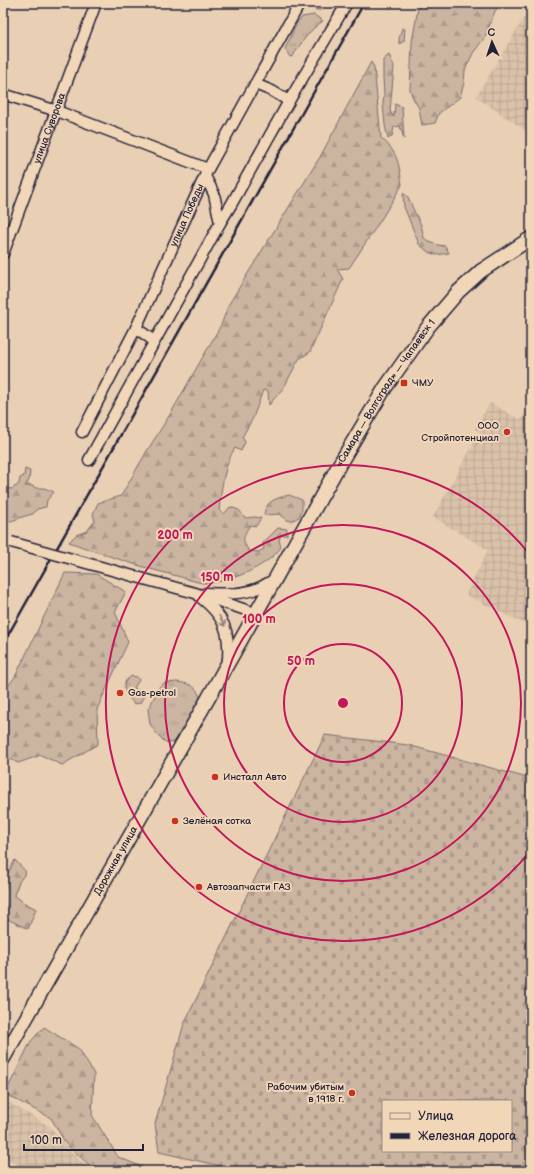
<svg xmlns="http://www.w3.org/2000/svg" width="534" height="1174" font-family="'Balsamiq Sans',sans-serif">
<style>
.industrial{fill:url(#industrial-grid)}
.grass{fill:url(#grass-tufts);stroke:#766c6e}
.forest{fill:url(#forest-firs);stroke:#766c6e}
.cemetery{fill:url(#cemetery-stones);stroke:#766c6e;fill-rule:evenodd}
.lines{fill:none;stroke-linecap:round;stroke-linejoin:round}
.minor-casing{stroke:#22223b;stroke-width:13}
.major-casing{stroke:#22223b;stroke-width:16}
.minor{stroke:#f1d6b8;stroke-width:10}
.major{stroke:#f1d6b8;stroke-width:13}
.rail{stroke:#22223b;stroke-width:2.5}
.minor-bridge-casing{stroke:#22223b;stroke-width:13;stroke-linecap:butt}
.minor-bridge{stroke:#f1d6b8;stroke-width:10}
.oneway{stroke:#8a7c7a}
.ring{fill:none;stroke:#c2185b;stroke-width:2}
.poi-dot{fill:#c8321e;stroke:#f1d6b8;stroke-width:1.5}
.labels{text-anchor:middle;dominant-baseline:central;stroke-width:4;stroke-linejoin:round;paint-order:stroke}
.street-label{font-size:10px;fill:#22223b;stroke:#f1d6b8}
.poi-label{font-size:10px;fill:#22223b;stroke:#f1d6b8;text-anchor:start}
.centre{fill:#c2185b;stroke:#f1d6b8;stroke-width:2}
.ring-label{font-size:12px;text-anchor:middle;font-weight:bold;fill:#c2185b;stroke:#f1d6b8;stroke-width:4;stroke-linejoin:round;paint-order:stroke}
</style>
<defs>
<pattern id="industrial-grid" width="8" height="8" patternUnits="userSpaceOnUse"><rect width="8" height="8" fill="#dac2aa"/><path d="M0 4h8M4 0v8" fill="none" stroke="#bba693"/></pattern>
<pattern id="grass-tufts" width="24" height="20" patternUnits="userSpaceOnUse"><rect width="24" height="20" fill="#cbb5a1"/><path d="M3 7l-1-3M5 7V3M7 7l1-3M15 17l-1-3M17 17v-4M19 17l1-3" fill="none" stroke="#ae9b8c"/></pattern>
<pattern id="forest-firs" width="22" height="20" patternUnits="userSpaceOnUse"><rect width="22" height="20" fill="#cbb5a1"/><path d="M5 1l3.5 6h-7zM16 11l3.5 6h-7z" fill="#ae9b8c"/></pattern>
<pattern id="cemetery-stones" width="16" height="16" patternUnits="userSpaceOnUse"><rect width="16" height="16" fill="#cbb5a1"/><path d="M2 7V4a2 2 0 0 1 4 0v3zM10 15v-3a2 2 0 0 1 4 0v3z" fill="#ae9b8c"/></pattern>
</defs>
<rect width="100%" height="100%" fill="#e9cfb3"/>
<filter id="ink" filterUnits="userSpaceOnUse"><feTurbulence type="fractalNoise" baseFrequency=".025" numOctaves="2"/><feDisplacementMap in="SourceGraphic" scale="8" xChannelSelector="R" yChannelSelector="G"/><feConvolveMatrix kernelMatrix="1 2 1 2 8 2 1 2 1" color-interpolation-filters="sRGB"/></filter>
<g filter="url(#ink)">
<!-- industrial -->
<path class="industrial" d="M531 6V134L476 97Z
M490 403 521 420 531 404V627L466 595 488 550 433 517 480 432 475 429Z
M3 1099 49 1126 89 1171H29L3 1156Z"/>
<!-- grass -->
<path class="grass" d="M314 15 323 21C310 29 301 43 293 56L290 57 285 49 297 23 302 17Z
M132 676 137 677 139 680 134 688 145 694 140 703 134 704C127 695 117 684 132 676Z
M177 682C189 684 195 684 200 697L175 742 168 743 164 741 157 734 150 724 148 709 160 686 165 683Z"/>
<!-- forest -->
<path class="forest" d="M314 3H325L321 10H316L314 7Z
M419 3H501L495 11 485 37 473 53 465 70 464 83 460 97 439 113 435 123 422 125 419 108 413 98 410 90 412 42Z
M402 28 405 29 404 41 399 44V39Z
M389 55 394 66 390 111 394 117 395 104 402 107 404 139 400 126 394 127 392 136 388 139 385 125 383 104 384 95 383 77V60Z
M371 62 374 67 381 138C398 152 399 164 402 185L382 218 349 268 337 269 343 279 310 352 299 359 284 387 269 405 268 391 263 390 253 418 242 437 245 442 241 451 235 448C224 464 221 491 219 510L224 514 230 507 239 510 245 518 255 517 261 518 256 526 250 525C243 536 241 540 249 551L258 552 264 549 263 543 278 528 287 529V535H281L279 540 281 547C268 567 226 584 203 583 195 582 185 578 177 576 140 567 105 555 69 542L76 535 87 531 95 521 93 514 98 503 121 496 147 451 171 413 221 325 229 304 320 157Z
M403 193 408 197 414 211 421 225 424 238 429 242 438 245 445 246 449 253 436 255 427 251 419 244 404 207Z
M25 469 30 471 29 480 26 486 30 485 36 488H44L54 492 47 500 46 507 37 509 33 514C23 516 15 520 5 523L3 518V494L6 492 3 488 12 489 19 484 20 478 24 476Z
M289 495 302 500V509L299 517 291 521 287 520 280 514 264 515C265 501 277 498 289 495Z
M65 573 96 574 126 592 115 612 128 642 97 709 98 744 62 765 41 755 18 763 3 755V692L15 677Z
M15 860 26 872 19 882 14 895 23 902 36 909 28 929 3 917V883Z
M44 1027 79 1049 94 1074 92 1115 118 1157 147 1169 148 1171H96L66 1144 51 1118 5 1094 31 1041Z"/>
<!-- cemetery -->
<path class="cemetery" d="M325 735 408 745 531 779V1160L522 1171H243L159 1152 155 1124 184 1024ZM383 1101H511V1151H383Z"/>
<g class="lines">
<defs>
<g id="minor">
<path d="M255 84 272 91 289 101"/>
<path d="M3 94 57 111 208 169"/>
<path d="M205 176 214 194 220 223"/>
<path id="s1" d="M3 254 96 3"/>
<path d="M136 328 154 341"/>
<path id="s2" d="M82 432 136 328 208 169 300 3"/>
<path d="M89 460 220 223 231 205 289 101 347 3"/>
<path d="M144 579 195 593 255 613"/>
<path d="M206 593C224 594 244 595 261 587 266 584 270 582 275 579"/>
<path d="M200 597C224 616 230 630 228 661"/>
</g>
<g id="major">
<path id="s3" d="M3 1059 205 704 339 465 385 388 428 327 458 292 481 271 531 238"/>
</g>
</defs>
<!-- minor casing -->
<use href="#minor" class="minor-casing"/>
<!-- major casing -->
<use href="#major" class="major-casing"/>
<!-- minor -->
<use href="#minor" class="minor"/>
<!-- major -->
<use href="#major" class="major"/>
<!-- rail -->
<path class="rail" d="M3 644 364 3"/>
<defs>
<path id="minor-bridge" d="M11 542 144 579"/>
</defs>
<!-- minor-bridge casing -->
<use href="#minor-bridge" class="minor-bridge-casing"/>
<!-- minor-bridge -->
<use href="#minor-bridge" class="minor-bridge"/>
</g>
<!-- one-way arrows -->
<defs><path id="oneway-shaft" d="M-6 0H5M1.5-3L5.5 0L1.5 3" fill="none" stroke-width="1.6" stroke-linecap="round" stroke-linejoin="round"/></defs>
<use class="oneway" href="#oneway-shaft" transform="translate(222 621) rotate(62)"/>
</g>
<!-- distance rings -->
<g class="ring">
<circle cx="343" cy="703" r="59"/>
<circle cx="343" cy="703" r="119"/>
<circle cx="343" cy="703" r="178"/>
<path d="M531 850A238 238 0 1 1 531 556"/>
</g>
<!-- markers -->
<g class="poi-dot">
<rect x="400" y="379" width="8" height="8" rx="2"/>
<circle cx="507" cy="432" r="4"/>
<circle cx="120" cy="693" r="4"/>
<circle cx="215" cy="777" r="4"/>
<circle cx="175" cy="821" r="4"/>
<circle cx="199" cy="887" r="4"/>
<circle cx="352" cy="1093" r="4"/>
</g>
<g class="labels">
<!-- street labels -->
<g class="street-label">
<text stroke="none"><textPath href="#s1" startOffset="134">улица Суворова</textPath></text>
<text stroke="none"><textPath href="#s2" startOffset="241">улица Победы</textPath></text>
<text stroke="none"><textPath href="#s3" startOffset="768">«Самара — Волгоград» — Чапаевск 1</textPath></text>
<text stroke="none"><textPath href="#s3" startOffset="228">Дорожная улица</textPath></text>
</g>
<!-- poi labels -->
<g class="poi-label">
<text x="412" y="383">ЧМУ</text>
<text x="499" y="426" text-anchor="end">ООО<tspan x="499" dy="12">Стройпотенциал</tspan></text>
<text x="128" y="693">Gas-petrol</text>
<text x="223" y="777">Инсталл Авто</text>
<text x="183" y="821">Зелёная сотка</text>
<text x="207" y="887">Автозапчасти ГАЗ</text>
<text x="344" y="1087" text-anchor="end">Рабочим убитым<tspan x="344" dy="12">в 1918 г.</tspan></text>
</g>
</g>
<circle cx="343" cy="703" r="6" class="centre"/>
<g class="ring-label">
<text x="175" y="539">200 m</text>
<text x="217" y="581">150 m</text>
<text x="259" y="623">100 m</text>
<text x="301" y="665">50 m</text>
</g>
<!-- margin -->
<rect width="534" height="1174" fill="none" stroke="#f1d6b8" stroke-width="16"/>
<rect x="8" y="8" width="518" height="1158" fill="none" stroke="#22223b" stroke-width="1.5" filter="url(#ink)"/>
<!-- legend -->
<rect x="382" y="1100" width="130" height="52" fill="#f1d6b8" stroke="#9e8e86"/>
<rect x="390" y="1113" width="20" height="6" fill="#f1d6b8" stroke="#9e8e86"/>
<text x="418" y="1120" font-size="12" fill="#22223b">Улица</text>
<rect x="390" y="1133" width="20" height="6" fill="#22223b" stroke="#9e8e86"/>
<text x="418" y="1140" font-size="12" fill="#22223b">Железная дорога</text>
<!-- north arrow -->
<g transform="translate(492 42) rotate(357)" stroke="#f1d6b8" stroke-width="3" paint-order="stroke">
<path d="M0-3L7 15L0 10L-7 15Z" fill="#22223b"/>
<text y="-6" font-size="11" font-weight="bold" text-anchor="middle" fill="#22223b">С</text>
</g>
<!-- scale -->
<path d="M24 1144v6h119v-6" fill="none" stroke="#22223b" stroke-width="2"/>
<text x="30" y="1144" font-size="12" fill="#22223b" stroke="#f1d6b8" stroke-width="3" paint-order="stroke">100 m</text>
</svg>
